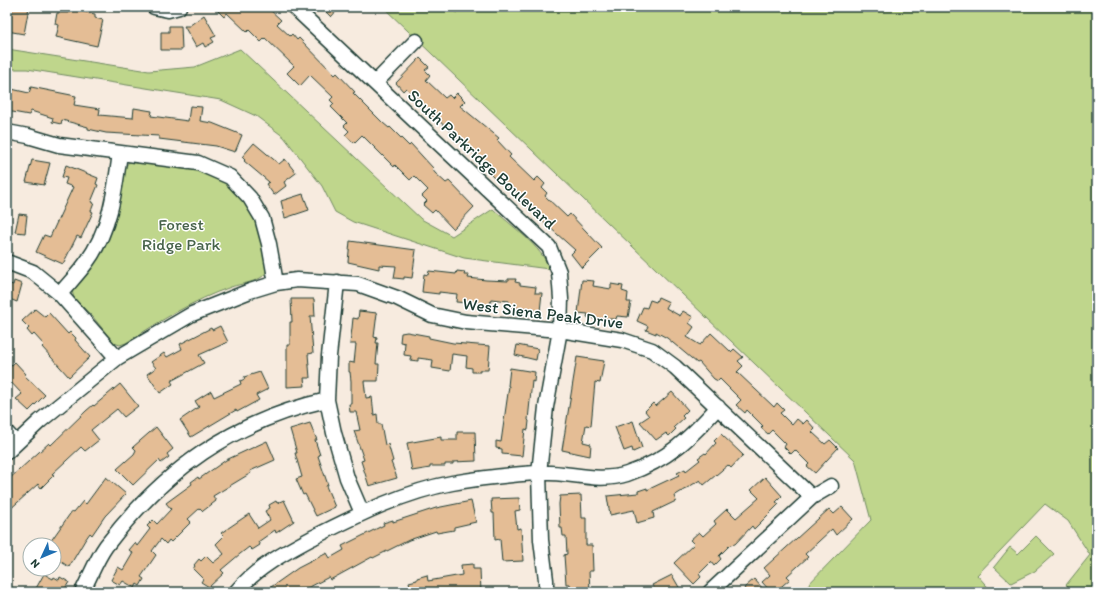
<svg xmlns="http://www.w3.org/2000/svg" width="1104" height="599" font-family="Itim,sans-serif">
<style>
.green{fill:#bfd68c;stroke:#6f8a60}
.building{fill:#e4bd95;stroke:#1f3d34}
.lines{fill:none;stroke-linecap:round;stroke-linejoin:round}
.minor-casing{stroke:#1f3d34;stroke-width:17}
.minor{stroke:#fff;stroke-width:14}
.labels{text-anchor:middle;dominant-baseline:central;stroke-width:3;stroke-linejoin:round;paint-order:stroke}
.street-label{font-size:17px;fill:#1f3d34;stroke:#fff}
.park-label{font-size:17px;fill:#47634a;stroke:#fff}
</style>
<rect width="100%" height="100%" fill="#f7ebdf"/>
<filter id="ink" filterUnits="userSpaceOnUse"><feTurbulence type="fractalNoise" baseFrequency=".025" numOctaves="2"/><feDisplacementMap in="SourceGraphic" scale="8" xChannelSelector="R" yChannelSelector="G"/><feConvolveMatrix kernelMatrix="1 2 1 2 8 2 1 2 1" color-interpolation-filters="sRGB"/></filter>
<g filter="url(#ink)">
<!-- green -->
<path class="green" d="M383 7H448L457 13 450 7H1097V592H1072L1066 585 1090 555 1068 521 1045 504 977 575 992 592H801L871 520 855 460Z
M7 49 149 71 195 67 240 49 421 219 452 236 493 209C509 224 544 248 549 269L464 258 353 222 335 212 322 186 284 137 256 116 221 100 27 69H7Z
M130 161 190 167 213 173 242 195 257 224 267 269C265 282 242 283 231 287 193 300 160 321 126 343L120 345 114 343 93 317 74 298 72 291 116 216 124 168Z
M1036 536 1054 554 1035 571 1011 583 994 567 1010 547 1018 554Z"/>
<!-- building -->
<path class="building" d="M7 7H29L24 34 7 31Z
M214 7H267L281 20 277 24 290 36 292 34 297 40 299 38 335 75 337 73 355 92 353 93 383 123 389 128 390 127 409 146 411 144 433 168 432 169 435 173 446 183 449 181 474 207 453 229 435 210 432 213 423 205 427 201 422 196 428 190 414 176 410 180 395 165 394 167 362 135 354 143 345 135 349 131 344 126 347 123 331 107 334 104 330 100 333 97 310 75 300 86 287 73 294 66 265 38 261 42 249 30 247 32 227 13 224 17Z
M321 7H340L331 17Z
M70 9 95 14V18L103 20 97 46 56 37 59 25 55 24 57 13H69Z
M204 15 216 36 211 38 214 42 205 47 203 43 196 47 184 26H189Z
M169 26H181L182 50H161V32H169Z
M420 58 429 67 425 70 430 75 426 80 445 98 449 95 452 98 457 93 465 101 460 106 499 138 497 140 511 155 509 157 534 181 538 177 545 184 542 188 547 193 545 196 567 217 570 214 602 248 582 268 571 254 575 250 548 226 542 221 544 219 533 208 531 210 514 190 512 192 497 177 495 179 488 172 490 171 484 163 436 118 435 119 427 113 418 105 421 102 406 88 403 91 396 83Z
M31 87 76 96 74 105 100 109 99 115 133 118 134 108 152 111 151 116 188 121 190 106 202 107 200 121 212 123 242 135 235 152 216 146 159 139V136L106 133 88 129V127L62 120 61 124 52 122 53 118 31 111 29 115 7 111V88L29 93Z
M254 143 279 164 285 159 296 173 284 182 286 186 274 195 266 184 269 182 244 161 245 160 242 157Z
M32 160 50 163 44 185 26 182Z
M66 165 98 178 96 184 98 185 91 202 94 203 91 211 93 212 81 238 77 236 63 264 36 252 44 235 50 237 73 187 65 184 67 178 62 177Z
M303 194 309 210 285 218 281 201Z
M19 214 27 215 25 233 15 232Z
M350 241 416 250 412 278 404 277V279L394 278 396 266 379 265V269L348 262Z
M429 271 456 274 457 271 465 272 464 275H469L468 278 486 280 508 281V279H516L515 282 520 283V285L536 287 535 293H542L540 311 508 307 509 301 491 299 490 307 481 306 482 304 456 302 457 294 439 292V294L422 292 424 274 428 275Z
M582 280 594 281 593 286 611 289V284L623 286 622 291 628 293 627 302H631L628 317 617 316 616 319H596L587 317 588 314 578 313Z
M14 281 22 284 17 302 7 298V283L13 285Z
M658 297 669 302 666 308 680 316 683 311 693 317 689 323 694 327 687 337 700 345 711 333 731 352 734 349 743 357 738 361 743 366 737 372 774 407 777 403 784 410 780 413 792 425 797 419 803 424 807 420 815 429 812 432 825 444 830 440 838 448 815 473 807 466 809 464 795 450 791 454 784 447 786 444 772 430 768 434 761 428 763 426 747 410 745 413 736 405 741 400 720 379 718 381 714 379 699 362 697 363 667 338 656 332V334L646 330 648 326 637 321 643 307 647 308 650 300 656 302Z
M291 299H314L315 316H310L313 353 308 354 310 378H304L305 386 287 387V345H290V322H292Z
M35 309 45 317 49 313 68 334 70 332 76 338 75 340 90 357 69 377 42 347 44 345 34 334 32 336 27 330 29 328 22 321Z
M359 311 377 313 374 337 377 338 376 343H378L376 364H379L378 381H364L366 398 372 397 374 415 377 414 378 424H381L385 445 388 444 393 461 391 462 397 478 369 486 361 461 364 460 354 431 360 430 356 412H350L349 404H351V381L350 372H349V362L354 363 356 344H350L352 328 353 318 358 319Z
M220 326 228 342 199 355 204 363 171 381 173 384 160 393 147 374 156 368 151 362 164 353 167 357 182 349 180 344 211 328 212 330Z
M407 332 429 336V338L453 343 490 346 488 370H480V372H472V368L466 367 467 356 452 354 450 371 432 368 433 360 418 358V361L410 360 411 356 404 355 405 343 400 342 401 333Z
M517 345 538 349 536 360 515 355Z
M577 357 604 361 600 383 595 382 591 426 586 425 583 442 591 444 590 456 562 450Z
M15 362 26 374 24 375 45 395 29 411 16 399 22 394 7 378V370Z
M510 368 535 372 534 382 532 381 528 420 529 421 528 430 525 429 522 456 502 454V449L496 448V441L501 442 509 386H508Z
M260 372 268 389 256 395 259 400 237 412 236 410 191 437 180 420 199 407 195 401 211 391 214 397 241 384 240 381 245 379 244 377Z
M120 384 138 406 124 417 117 409 91 430 99 440 85 451 81 447 52 474 54 475 41 488 38 484 7 512V482L9 479 49 443 51 445 86 411 93 405 94 406Z
M672 392 688 410 682 416 684 418 674 427 676 429 669 436 666 433 656 440 640 422 649 416 645 411 653 403 656 406Z
M633 421 642 448 633 452 632 448 624 451 615 427Z
M310 423 317 440H315L320 455 318 456 328 485 326 486 335 507 316 516 305 494 303 495 296 479 302 477 295 453H297L290 429Z
M156 427 173 449 167 454 169 457 161 463 159 460 133 485 117 469 134 454 136 450 133 447Z
M457 432H475L476 461 453 462V464H445V466H430V468L412 471 407 443 441 437V440H457Z
M721 434 743 455 731 468 728 465 704 485 700 480 674 496 676 501 653 512 654 518 637 523 634 510 610 515 607 496 638 493V491L647 488V490L679 475 677 473 685 469 686 471 700 460 698 458 705 453 706 454 716 443 714 441Z
M267 441 275 460 250 471 251 473 213 496 216 501 203 511 200 508 188 519 191 522 171 542 169 540 166 544 161 539 152 551 156 555 141 577 144 579 140 586 137 584 135 588 123 581 120 585 111 580 118 567 123 570 133 553 129 550 135 543 137 546 150 529 147 526 153 520 157 524 171 509 166 503 192 484 191 482 198 477 199 479 226 460Z
M106 477 126 494 105 516 92 535 90 533 85 540 69 567 54 557V545H48L72 511 74 512 83 501 86 504Z
M765 477 782 496 776 502 779 504 754 529 752 526 735 544 730 545 719 556 721 559 714 566 711 562 699 574 701 577 694 584 674 563 694 544 690 540 699 532 703 536 716 524 714 521 727 509 736 518 759 498 751 490Z
M581 495 582 518H586V545H592L593 571H589L590 592H571L570 584H566L564 555 567 554 566 536H563L562 528H560L559 504 560 496Z
M519 498 520 510 515 511 517 529 521 528 523 561 502 562 500 539 495 540 494 513H492L491 499Z
M284 500 294 521 276 533 275 530 258 542 260 545 252 550 249 547 240 554 221 570 224 573 209 587 201 582 203 579 193 569 195 566 194 565 199 559 201 561 206 556 213 563 224 554 216 544 224 536 221 533 249 514 258 528 270 520 265 511 270 508 269 505 276 501 277 503Z
M471 501 476 522 454 527V530L437 533 436 531 409 540 373 558 372 557 330 580 329 577 300 592H264L298 568 327 553 330 558 344 550 342 546 384 525 383 523 393 520V522L436 508Z
M842 507 853 519 836 535 832 529 805 554 808 557 787 576 790 579 775 592H771L762 582 770 575 764 568 829 509 834 514Z
M473 564V569H480L481 592H412L409 582 417 580V578L427 575 428 581 462 575 461 565Z
M44 574 53 579 54 577 59 580 60 577 69 582 63 592H34Z
M672 575 680 589 674 592H656L652 585Z
M754 579 766 592H747L744 588Z"/>
<g class="lines">
<defs>
<path id="minor" d="M154 7 168 10 179 7
M294 7 549 247 559 272 561 299 560 330 546 407 539 473 541 540 546 580V592
M375 83 416 41
M7 132 28 136 59 145 198 163 230 177 250 198 262 218 269 244 276 283
M7 262 33 272 60 294 117 358
M337 282 329 356 327 400 334 433 347 478 362 513
M60 294C69 283 78 274 86 263 110 231 115 191 120 153
M7 433 16 443
M7 452 40 421 117 358 139 345 192 314 250 291 276 283 297 280 358 284 397 298 432 315 466 322 560 330 622 340 652 350 675 367 812 497
M82 592C90 577 96 560 106 546 164 470 233 421 327 400
M236 592C257 567 286 552 314 537 358 515 403 492 452 483 480 478 508 475 536 473 566 470 596 484 627 474 668 460 690 438 718 407
M710 592 812 497 831 486"/>
</defs>
<!-- minor casing -->
<use href="#minor" class="minor-casing"/>
<!-- minor -->
<use href="#minor" class="minor"/>
</g>
</g>
<g class="labels">
<!-- street labels -->
<g class="street-label">
<text transform="translate(482 159) rotate(43)">South Parkridge Boulevard</text>
<text transform="translate(543 313) rotate(7)">West Siena Peak Drive</text>
</g>
<!-- park labels -->
<g class="park-label">
<text x="181" y="224">Forest<tspan x="181" dy="20">Ridge Park</tspan></text>
</g>
</g>
<!-- margin -->
<rect width="1104" height="599" fill="none" stroke="#fff" stroke-width="24"/>
<rect x="12" y="12" width="1080" height="575" fill="none" stroke="#1f3d34" stroke-width="1.5" filter="url(#ink)"/>
<!-- north arrow -->
<g transform="translate(42 557) rotate(226)"><circle r="19" fill="#ffffff" stroke="#a5b1ae"/>
<path d="M0-3L7 15L0 10L-7 15Z" fill="#1f6fb2"/>
<text y="-6" font-size="11" font-weight="bold" text-anchor="middle" fill="#1f3d34">N</text>
</g>
</svg>
